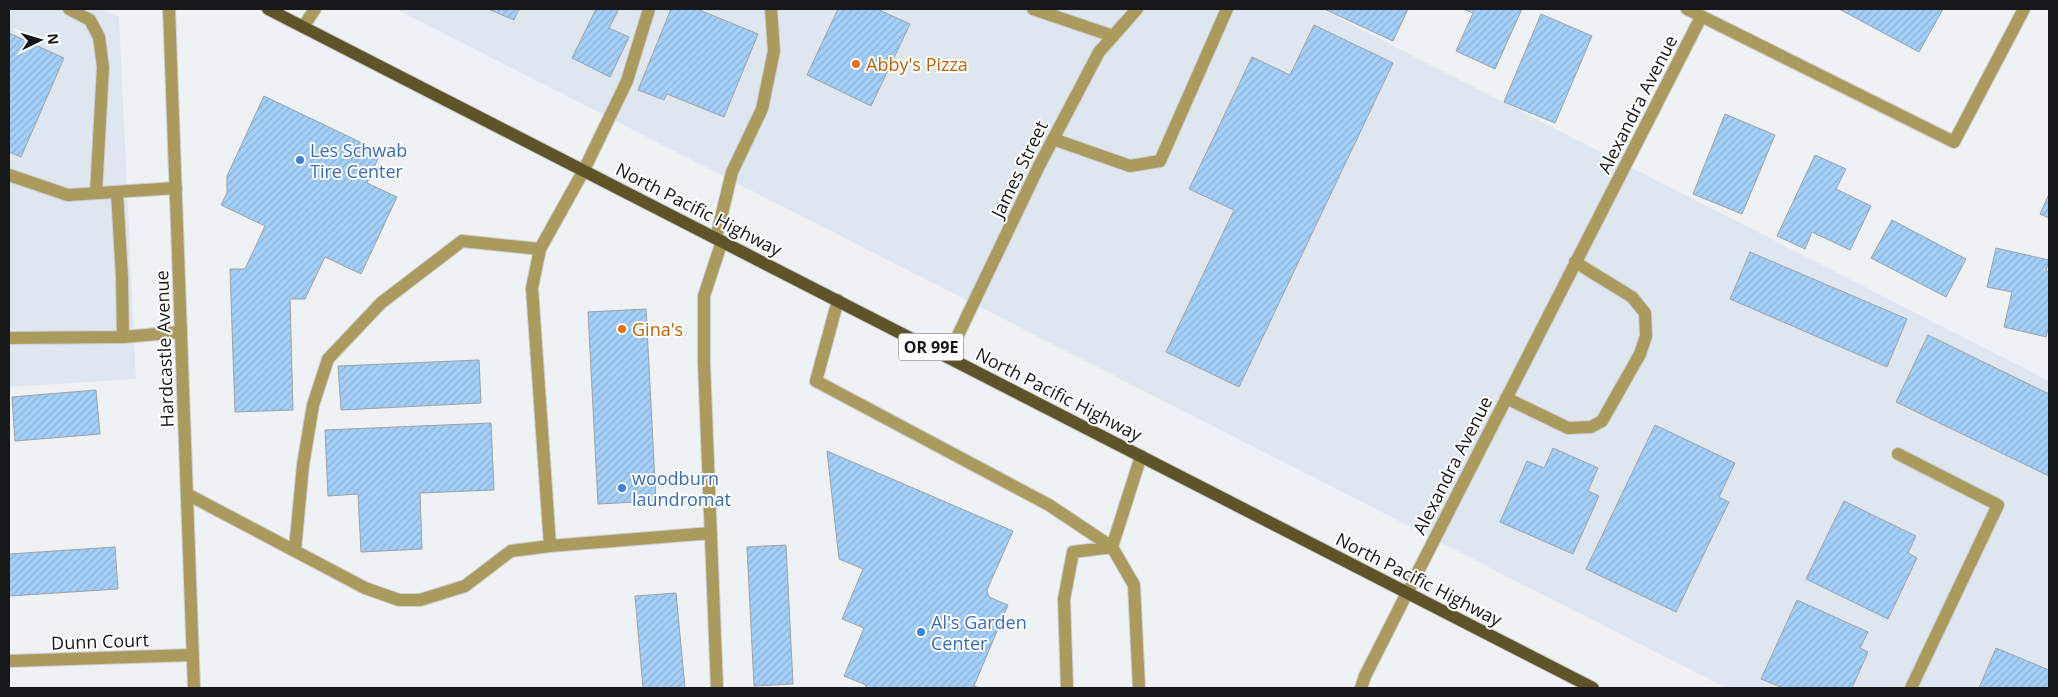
<svg xmlns="http://www.w3.org/2000/svg" width="2058" height="697" font-family="'Open Sans',sans-serif">
<style>
.built{fill:#dee7f0}
.building{fill:url(#building-hatch);stroke:#9ea1a4}
.lines{fill:none;stroke-linecap:round;stroke-linejoin:round}
.service-casing{stroke:#cccfd2;stroke-width:14}
.minor-casing{stroke:#cccfd2;stroke-width:14}
.tertiary-casing{stroke:#cccfd2;stroke-width:14}
.primary-casing{stroke:#cccfd2;stroke-width:14}
.service{stroke:#ab9a5d;stroke-width:12}
.minor{stroke:#ab9a5d;stroke-width:12}
.tertiary{stroke:#ab9a5d;stroke-width:12}
.primary{stroke:#5f5429;stroke-width:12}
.food-dot{fill:#e8710a;stroke:#fff;stroke-width:2}
.shop-dot{fill:#3f7fe0;stroke:#fff;stroke-width:2}
.labels{text-anchor:middle;dominant-baseline:central;stroke-width:4;stroke-linejoin:round;paint-order:stroke}
.shield{fill:#fff;stroke:#5c5d5d;stroke-width:1}
.shield-label{font-size:16px;font-weight:bold;fill:#161718}
.food-label{font-size:18px;fill:#c56008;stroke:#fff;text-anchor:start}
.street-label{font-size:18px;fill:#161718;stroke:#fff}
.shop-label{font-size:18px;fill:#366cbe;stroke:#fff;text-anchor:start}
</style>
<defs>
<pattern id="building-hatch" width="6" height="6" patternUnits="userSpaceOnUse" patternTransform="scale(1.25)"><rect width="6" height="6" fill="#a3cff8"/><path d="M-1 1l2-2M0 6l6-6M5 7l2-2" fill="none" stroke="#8cb1d4"/></pattern>
</defs>
<rect width="100%" height="100%" fill="#eff2f5"/>
<!-- built -->
<path class="built" d="M9 9H103L119 17 136 379 9 387Z
M396 9H1321L2049 381V688H1726Z"/>
<!-- building -->
<path class="building" d="M488 9H519L514 20Z
M596 9H614L618 11 609 28 629 37 610 77 572 58Z
M671 9H697L758 34 724 117 667 94 664 100 638 90Z
M838 9H877L910 24 871 106 807 75Z
M1324 9H1408L1393 41Z
M1463 9H1522L1495 69 1456 51 1473 13Z
M1839 9H1943L1919 52Z
M1541 14 1592 36 1555 123 1504 102Z
M1314 25 1393 63 1239 387 1166 352 1234 210 1189 189 1252 57 1290 75Z
M9 33 64 58 21 157 9 152Z
M264 96 381 152 367 183 397 197 361 274 325 257 305 299H290L293 410 235 412 230 269H245L265 226 221 205 227 193V176Z
M1725 114 1775 135 1742 214 1693 194Z
M1815 155 1846 169 1836 189 1871 206 1850 250 1812 232 1805 249 1777 236Z
M2049 194V218L2040 214Z
M1892 220 1966 259 1946 297 1871 258Z
M1996 248 2049 260 2046 271 2049 272V325L2046 337 2004 327 2012 292 1987 287Z
M1750 252 1907 319 1887 367 1730 299Z
M646 309 656 501 598 504 588 312Z
M1928 335 2049 394V476L1896 402Z
M479 360 481 403 341 410 338 366Z
M96 390 100 434 15 441 12 397Z
M491 423 494 490 420 493 422 549 361 552 358 494 328 496 325 430Z
M1655 425 1735 463 1719 497 1729 502 1676 612 1586 569Z
M1553 448 1598 468 1588 491 1599 496 1573 554 1500 522 1527 461 1544 468Z
M827 451 1013 531 987 590 989 597 1008 605 974 686 980 688H865L866 685 844 676 864 628 842 619 863 569 839 559Z
M1844 501 1916 536 1908 553 1917 558 1888 619 1806 579Z
M786 545 793 684 754 686 747 547Z
M115 547 118 589 9 596V554Z
M676 593 685 688H643L635 596Z
M1797 600 1868 632 1860 648 1868 652 1852 688H1783L1761 679Z
M1996 648 2049 670V688H1979Z"/>
<g class="lines">
<defs>
<path id="service" d="M69 9 90 20 99 37 103 67 96 193
M649 9 627 81 584 170 540 249 532 288 550 546 711 533
M1033 9 1113 36
M303 27 315 9
M1053 139 1130 166 1160 161 1227 9
M9 175 68 195 176 188
M117 192 122 278 123 337 181 332
M716 238 732 172 762 109 774 51 771 9
M838 300 816 381 1049 505 1112 547 1134 585 1139 688
M9 338 123 337
M1506 398 1568 428 1591 427 1602 421 1640 354 1646 336 1645 313 1632 297 1575 262
M1898 454 1998 505 1911 688
M187 494 365 588 399 600H420L465 586 511 551 550 546
M1112 547 1141 456
M295 550 303 465 313 405 328 359 381 303 462 241 540 249
M717 688 704 363V296L722 241
M1067 688 1064 599 1073 552 1112 547
M1361 688 1365 676 1407 593"/>
<path id="minor" d="M1687 9 1954 142 2024 9
M948 356 1039 166 1099 52 1137 9
M1407 593 1701 17
M9 661 192 655"/>
<path id="tertiary" d="M169 9 194 688"/>
<path id="primary" d="M268 9 1593 688"/>
</defs>
<!-- service casing -->
<use href="#service" class="service-casing"/>
<!-- minor casing -->
<use href="#minor" class="minor-casing"/>
<!-- tertiary casing -->
<use href="#tertiary" class="tertiary-casing"/>
<!-- primary casing -->
<use href="#primary" class="primary-casing"/>
<!-- service -->
<use href="#service" class="service"/>
<!-- minor -->
<use href="#minor" class="minor"/>
<!-- tertiary -->
<use href="#tertiary" class="tertiary"/>
<!-- primary -->
<use href="#primary" class="primary"/>
</g>
<!-- markers -->
<g class="food-dot">
<circle cx="856" cy="64" r="5"/>
<circle cx="622" cy="329" r="5"/>
</g>
<g class="shop-dot">
<circle cx="300" cy="160" r="5"/>
<circle cx="622" cy="488" r="5"/>
<circle cx="921" cy="632" r="5"/>
</g>
<g class="labels">
<!-- shield labels -->
<rect class="shield" x="898.5" y="333.5" width="65" height="27" rx="4"/>
<g class="shield-label">
<text x="931" y="347">OR 99E</text>
</g>
<!-- food labels -->
<g class="food-label">
<text x="866" y="64">Abby's Pizza</text>
<text x="632" y="329">Gina's</text>
</g>
<!-- street labels -->
<g class="street-label">
<text transform="translate(1637 104) rotate(-63)">Alexandra Avenue</text>
<text transform="translate(1019 169) rotate(-64)">James Street</text>
<text transform="translate(699 209) rotate(27)">North Pacific Highway</text>
<text transform="translate(164 349) rotate(-92)">Hardcastle Avenue</text>
<text transform="translate(1059 394) rotate(27)">North Pacific Highway</text>
<text transform="translate(1452 465) rotate(-63)">Alexandra Avenue</text>
<text transform="translate(1419 579) rotate(27)">North Pacific Highway</text>
<text transform="translate(100 641) rotate(-2)">Dunn Court</text>
</g>
<!-- shop labels -->
<g class="shop-label">
<text x="310" y="150">Les Schwab<tspan x="310" dy="21">Tire Center</tspan></text>
<text x="632" y="478">woodburn<tspan x="632" dy="21">laundromat</tspan></text>
<text x="931" y="622">Al's Garden<tspan x="931" dy="21">Center</tspan></text>
</g>
</g>
<!-- border -->
<rect width="2058" height="697" fill="none" stroke="#161718" stroke-width="20"/>
<!-- north arrow -->
<g transform="translate(40 40) rotate(85)" stroke="#ffffff" stroke-width="4" paint-order="stroke">
<path d="M0-4L9 19L0 12L-9 19Z" fill="#161718"/>
<text y="-8" font-size="14" font-weight="bold" text-anchor="middle" fill="#161718">N</text>
</g>
</svg>
